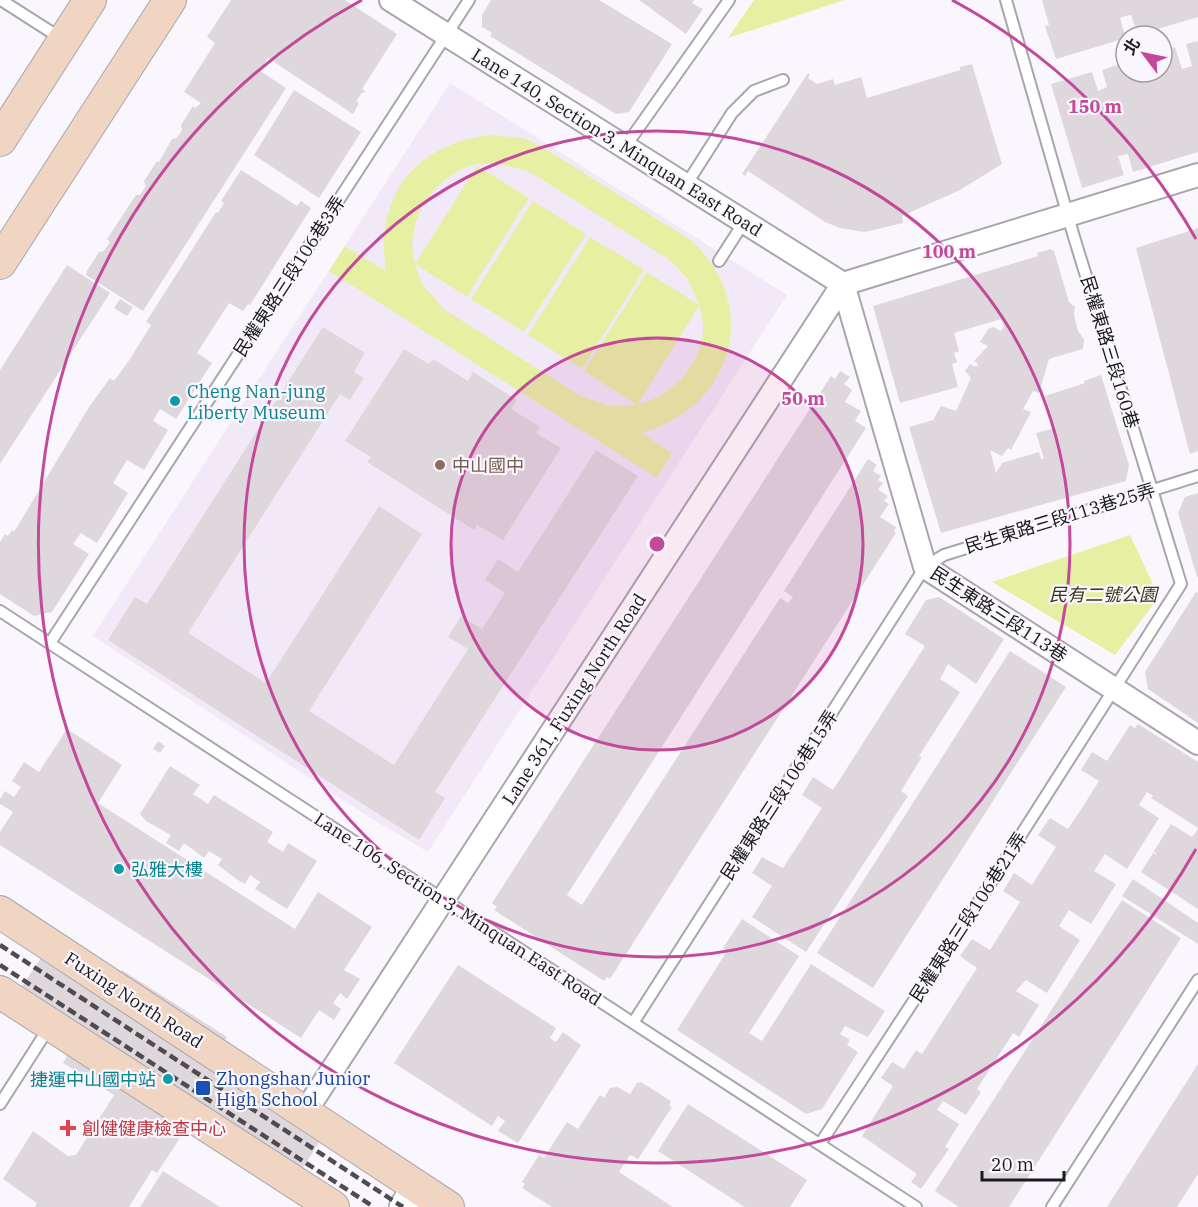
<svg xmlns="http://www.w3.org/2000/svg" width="1198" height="1207" font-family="'IBM Plex Serif','Noto Sans TC',serif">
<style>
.built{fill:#f1e9f7}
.green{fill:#e6f0a3;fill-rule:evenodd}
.building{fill:#ded8dd}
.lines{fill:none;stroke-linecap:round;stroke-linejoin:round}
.service-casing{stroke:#a9a5ac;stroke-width:14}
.minor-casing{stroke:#a9a5ac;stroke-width:26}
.tertiary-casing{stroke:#a9a5ac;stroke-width:30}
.secondary-casing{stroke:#a9a5ac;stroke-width:34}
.service{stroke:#fff;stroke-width:10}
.minor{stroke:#fff;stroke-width:22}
.tertiary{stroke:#fff;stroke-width:27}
.secondary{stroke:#f0d6c2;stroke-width:32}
.rail{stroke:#4e4c4f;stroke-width:4.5;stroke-dasharray:9 4.5;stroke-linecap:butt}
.ring{fill:none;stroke:#c3499b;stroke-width:3}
.culture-dot{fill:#0f9aa8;stroke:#faf6fe;stroke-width:2}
.education-dot{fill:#8d6e63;stroke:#faf6fe;stroke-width:2}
.transit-dot{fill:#1a4fb4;stroke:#faf6fe;stroke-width:2}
.health-dot{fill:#e0444e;stroke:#faf6fe;stroke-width:2}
.labels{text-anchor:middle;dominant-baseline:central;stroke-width:4.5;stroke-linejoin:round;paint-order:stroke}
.street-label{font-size:18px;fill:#1a191b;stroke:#faf6fe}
.culture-label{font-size:18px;fill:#0d838f;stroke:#faf6fe;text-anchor:start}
.education-label{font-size:18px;fill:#785e54;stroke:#faf6fe;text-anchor:start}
.park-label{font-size:18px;font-style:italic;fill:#353812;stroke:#faf6fe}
.transit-label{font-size:18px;fill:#164399;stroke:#faf6fe;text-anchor:start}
.health-label{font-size:18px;fill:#be3a42;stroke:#faf6fe;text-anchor:start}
.centre{fill:#c3499b;stroke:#faf6fe;stroke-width:3}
.ring-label{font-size:18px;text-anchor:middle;font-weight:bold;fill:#c3499b;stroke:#faf6fe;stroke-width:4.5;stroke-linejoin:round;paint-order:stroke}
</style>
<rect width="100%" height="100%" fill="#faf6fe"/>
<!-- built -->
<path class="built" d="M450 83 787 295 428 852 372 819 93 636Z"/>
<!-- green -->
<path class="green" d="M754 0H845L728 38Z
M491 135 523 138 541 146 692 241C763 308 732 408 641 433L672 453 657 478 329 271 345 246 386 271C374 196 416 143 491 135ZM500 164 528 171 670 260 688 279 699 305 647 272 584 371 637 405 608 406 577 394 445 310 422 284 415 264 467 297 529 198 477 166 415 264C403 222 433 178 472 165 481 163 491 164 500 164ZM699 306C716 347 678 397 638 404Z
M533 201 586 234 524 332 471 299Z
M590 237 644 270 582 369 528 335Z
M1130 535 1159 597 1115 655 992 582Z"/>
<!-- building -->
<path class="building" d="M231 0H345L397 34 362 89 366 92 362 93 356 101 359 103 353 114 268 58 260 71 286 88 143 311 86 275 87 271 99 252 104 251 110 242 107 239 136 195H140L146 186 144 181 157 161 159 162 172 139 177 138 182 130 181 125 193 106 195 108 201 103 184 92 215 43 207 37Z
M491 0H599L672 44 629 112 616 114 490 36 492 33 482 27V15Z
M639 0H694L692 3 703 9 686 34Z
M1042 0H1198V17L1138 35 1131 15 1125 16 1120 18 1126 38 1056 59 1045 26 1049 25Z
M1198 41V152L1133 172 1128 154 1118 156 1124 175 1082 188 1051 84 1092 72 1098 91 1107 87 1102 70 1126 62V72H1162V51L1175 47 1182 69 1192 66 1186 44Z
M972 64 1002 164 960 190 902 216 903 223 865 232 840 228 825 222 748 171 745 176 742 174 808 73 810 75 808 78 817 84 833 79 835 85 861 77 867 98 960 70V67Z
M294 90 361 132 319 198 254 155Z
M241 170 297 206 301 201 311 208 250 305 248 304 243 311 229 303 197 353 212 363 176 419 160 409 153 421 168 430 144 470 127 460 113 483 128 493 97 543 81 533 73 544 89 554 52 612 34 616 0 594V542L5 534 8 536 12 530 14 532 89 407 110 378 114 381 130 359 151 325 146 322 216 212 218 213 224 203 221 201Z
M1198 228V451L1190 454 1136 248Z
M1051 249 1054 251 1069 302 1075 307 1074 315 1078 331 1084 339 1083 349 1049 359 1039 393 1033 391 1023 409 1031 412 1011 450 1008 448 1002 456 990 450 996 473 1002 463 1039 452 1041 459H1044L1036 433 1055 428 1045 396 1085 383 1084 381 1101 375 1129 465 1126 481 941 533 909 427 933 420 941 406 956 411 971 378 965 371 970 364 976 367 978 364 974 361 988 346 980 342 988 329 993 327 1001 331 1004 326 1001 319 954 333 959 351 954 353 957 362 952 364 958 387 900 403 873 306 1038 256 1037 253Z
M67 265 110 293 0 464V370Z
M120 299 133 307 127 316 114 308Z
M323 327 365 353 354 372 364 378 350 400 340 394 188 633 266 683 379 506 422 534 309 711 394 765 468 649 448 637 461 616 482 629 505 593 485 580 498 559 518 572 596 450 638 476 435 792 445 798 419 840 108 640 135 597 147 604Z
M404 349 429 364 433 359 468 381 473 372 517 400 511 409 540 427 536 433 561 448 503 540 477 525 474 530 367 462 371 457 345 441Z
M840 371 850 377 844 384 852 390 845 402 861 411 855 421 866 428 567 895 582 905 780 598 788 603 793 597 784 591 868 459 877 465 873 471 881 476 878 480 883 483 878 490 888 496 884 501 889 504 880 517 896 527 894 532 896 533 610 979 607 977 604 981 494 910 497 907 492 903 831 376 835 379Z
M1198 493V577H1197L1178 513 1185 497Z
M1196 592 1198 593V723L1148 689 1145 672Z
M939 597 1004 639 976 684 948 664 940 679 960 692 919 756 922 757 901 791 908 796 806 952 752 917 772 886 752 873 762 857 783 868 822 808 802 795 813 777 833 790 925 646 905 634 926 600Z
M1010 651 1066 687 873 988 817 953Z
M1138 724 1198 762V828L1151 798 1153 796 1147 792 1139 805 1159 818 1127 869 1105 854 1094 871 1116 884 1091 924 1069 910 1059 926 1080 940 1047 993 1026 980 1016 991 1039 1005 1019 1037 1013 1033 977 1089 981 1092 966 1115 943 1101 937 1110 959 1124 945 1147 949 1149 921 1189 911 1182 917 1174 862 1136 893 1086 881 1078 892 1062 904 1069 916 1050 922 1054 977 968 960 956 972 939 990 950 1020 902 1003 891 1014 873 1032 885 1056 847 1038 835 1050 818 1068 829 1080 811 1099 781 1081 770 1092 752 1107 761 1130 725 1135 728Z
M67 729 122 765 98 803 295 929 318 892 372 927 344 970 360 979 347 999 340 993 333 1003 341 1009 334 1020 319 1010 301 1038 0 845V832L13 812 0 804V799L5 791 14 797 21 787 12 781 24 762 39 772Z
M158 741 165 746 160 753 153 749Z
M170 766 200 785 193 794 208 804 214 795 273 832 267 842 283 852 288 843 317 861 287 909 255 889 260 882 250 875 245 884 238 880 218 865 222 859 209 851 204 858 184 843 179 851 166 843 171 835 146 821 140 814Z
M1171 824 1192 837 1198 829V909L1141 872 1153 853 1157 855 1154 851Z
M1133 879 1198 923V944L1122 896Z
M1122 900 1181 938 1009 1207H959L935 1191Z
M742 919 799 956 749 1033 760 1040 762 1041 811 964 885 1011 868 1037 845 1026 840 1034 850 1040 847 1045 858 1052 822 1109 806 1114 677 1030 727 951 723 948Z
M46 950 118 977 122 970 227 1037 214 1057 327 1130 293 1183 189 1117 177 1136 180 1138 157 1173 152 1170 129 1207H35L37 1203 3 1179 33 1131 68 1156 76 1155 114 1095 63 1063 68 1054 17 994Z
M458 965 556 1028 550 1038 556 1042 563 1032 581 1045 518 1143 498 1131 505 1121 498 1116 492 1126 394 1063Z
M1198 1064V1174L1177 1207H1107Z
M641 1082 671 1101 669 1106 672 1107 638 1159 630 1155 619 1172 673 1207H552L522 1188 525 1184 522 1182 539 1155 544 1158 567 1122 578 1129 600 1095 604 1098 610 1088 617 1087 630 1094 637 1083Z
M688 1104 807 1180 790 1207H745L658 1151Z
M163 1171 220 1207H140Z"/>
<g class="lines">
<defs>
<path id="service" d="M1 0 62 39
M625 147 729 0
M686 185 732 113 754 91 783 80
M719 261 744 222
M0 611 916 1207
M50 643 469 0
M633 1023 925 567 944 555 1198 476
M0 1104 50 1026
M820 1144 977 904 1181 584 1074 237 1006 0
M1052 1207 1198 980"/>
<path id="minor" d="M391 0 843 284
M843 284 925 567 1198 743
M843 284 1198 175
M305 1112 843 284"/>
<path id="tertiary" d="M403 1207 416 1186"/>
<path id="secondary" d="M0 140 90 0
M0 263 170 0
M0 912 448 1207
M0 992 333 1207"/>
</defs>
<!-- service casing -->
<use href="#service" class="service-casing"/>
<!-- minor casing -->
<use href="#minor" class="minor-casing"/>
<!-- tertiary casing -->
<use href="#tertiary" class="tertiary-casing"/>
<!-- secondary casing -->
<use href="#secondary" class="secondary-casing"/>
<!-- service -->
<use href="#service" class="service"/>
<!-- minor -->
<use href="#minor" class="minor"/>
<!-- tertiary -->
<use href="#tertiary" class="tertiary"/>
<!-- secondary -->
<use href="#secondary" class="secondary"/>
<!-- rail -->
<path class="rail" d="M0 945 403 1207
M0 965 374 1207"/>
</g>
<!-- distance rings -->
<circle cx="657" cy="544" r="206" fill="#c3499b" fill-opacity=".12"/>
<g class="ring">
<circle cx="657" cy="544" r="206"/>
<circle cx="657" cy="544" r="413"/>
<path d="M1196 849A619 619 0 1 1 362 0M952 0A619 619 0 0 1 1196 239"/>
</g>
<!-- markers -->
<g class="culture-dot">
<circle cx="175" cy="401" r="6"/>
<circle cx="119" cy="869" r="6"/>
<circle cx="168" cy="1079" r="6"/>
</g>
<circle class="education-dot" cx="440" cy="465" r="6"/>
<rect class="transit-dot" x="195" y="1080" width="16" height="16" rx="3"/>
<path class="health-dot" d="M65 1119h6v6h6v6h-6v6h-6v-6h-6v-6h6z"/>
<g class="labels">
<!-- street labels -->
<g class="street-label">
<text transform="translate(617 142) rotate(32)">Lane 140, Section 3, Minquan East Road</text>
<text transform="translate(289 276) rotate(-57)">民權東路三段106巷3弄</text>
<text transform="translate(1110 352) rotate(73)">民權東路三段160巷</text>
<text transform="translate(1060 518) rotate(-17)">民生東路三段113巷25弄</text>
<text transform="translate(999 614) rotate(33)">民生東路三段113巷</text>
<text transform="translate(574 699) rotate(-57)">Lane 361, Fuxing North Road</text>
<text transform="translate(779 795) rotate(-57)">民權東路三段106巷15弄</text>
<text transform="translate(458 909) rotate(33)">Lane 106, Section 3, Minquan East Road</text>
<text transform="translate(968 917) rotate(-57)">民權東路三段106巷21弄</text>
<text transform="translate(134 1000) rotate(33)">Fuxing North Road</text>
</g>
<!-- culture labels -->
<g class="culture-label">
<text x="187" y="391">Cheng Nan-jung<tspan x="187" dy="21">Liberty Museum</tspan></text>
<text x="131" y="869">弘雅大樓</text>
<text x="156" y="1079" text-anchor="end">捷運中山國中站</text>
</g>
<!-- education labels -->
<g class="education-label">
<text x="452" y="465">中山國中</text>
</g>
<!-- park labels -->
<g class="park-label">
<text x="1103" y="594">民有二號公園</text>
</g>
<!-- transit labels -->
<g class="transit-label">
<text x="216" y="1078">Zhongshan Junior<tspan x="216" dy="21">High School</tspan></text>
</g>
<!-- health labels -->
<g class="health-label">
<text x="82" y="1128">創健健康檢查中心</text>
</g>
</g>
<circle cx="657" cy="544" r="9" class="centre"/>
<g class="ring-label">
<text x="1095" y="113">150 m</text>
<text x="949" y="258">100 m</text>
<text x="803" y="405">50 m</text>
</g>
<!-- north arrow -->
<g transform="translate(1144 54) rotate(302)"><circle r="28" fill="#faf6fe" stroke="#a09ea3" stroke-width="1.5"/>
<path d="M0-4.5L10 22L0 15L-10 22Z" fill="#c3499b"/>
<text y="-9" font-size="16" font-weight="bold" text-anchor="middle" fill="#1a191b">北</text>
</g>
<!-- scale -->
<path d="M982 1171v9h82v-9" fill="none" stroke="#1a191b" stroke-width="3"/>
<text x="991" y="1171" font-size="18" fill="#1a191b" stroke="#faf6fe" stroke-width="4.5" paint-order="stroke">20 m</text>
</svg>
